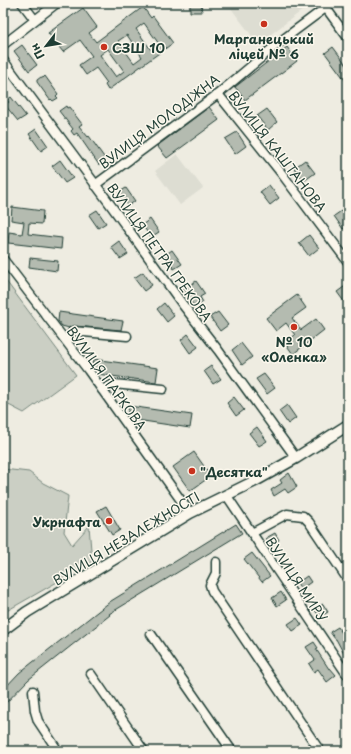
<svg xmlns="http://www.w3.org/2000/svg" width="351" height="754" font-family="'Playpen Sans',sans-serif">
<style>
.built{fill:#ddddd2}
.green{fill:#cbcfc4;stroke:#75867c}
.building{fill:#b4bbb0;stroke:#1f3d34;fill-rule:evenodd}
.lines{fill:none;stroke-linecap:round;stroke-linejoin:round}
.minor-casing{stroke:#1f3d34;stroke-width:11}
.major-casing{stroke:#1f3d34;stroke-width:13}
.minor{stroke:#fbf7ec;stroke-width:8}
.major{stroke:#fbf7ec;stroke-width:10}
.poi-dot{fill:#c8321e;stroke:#fbf7ec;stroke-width:1.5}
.labels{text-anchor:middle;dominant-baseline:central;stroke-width:3;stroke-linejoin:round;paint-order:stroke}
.poi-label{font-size:13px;font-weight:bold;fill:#1f3d34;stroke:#fbf7ec}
.street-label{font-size:13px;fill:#1f3d34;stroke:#fbf7ec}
</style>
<rect width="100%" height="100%" fill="#eeece1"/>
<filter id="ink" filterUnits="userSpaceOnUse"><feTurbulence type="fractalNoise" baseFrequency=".025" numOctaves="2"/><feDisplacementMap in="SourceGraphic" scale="8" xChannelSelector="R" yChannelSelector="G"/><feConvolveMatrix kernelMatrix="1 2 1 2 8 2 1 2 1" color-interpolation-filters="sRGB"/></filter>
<g filter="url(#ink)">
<!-- built -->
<path class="built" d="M227 3H312L258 44Z
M177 154 203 188 180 205 155 171Z"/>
<!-- green -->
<path class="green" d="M3 277 76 375 24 413 3 402Z
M3 469 29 472 43 483 68 496 64 532 72 545 89 526 92 562 3 613Z"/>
<!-- building -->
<path class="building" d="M190 3H201L202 12H190Z
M143 7 151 18 153 16 173 43 108 90 105 85 107 83 96 68 86 75 79 65 92 56 80 40 63 52 48 33 83 8 97 27 89 33 96 42ZM144 23 159 44 151 50 136 29ZM127 35 142 57 134 63 118 41ZM108 49 124 71 116 77 100 55Z
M22 45 37 65 29 71 14 51Z
M287 47 297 61 245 100 235 87Z
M333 47 348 67V84L325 53Z
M45 76 58 94 56 96 58 98 53 101 51 99 50 100 37 82V80L41 77 43 78Z
M11 97 26 116 18 121 5 105 9 102 7 100Z
M66 106 67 108 69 107 82 124 79 126 88 137 89 136 106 160 99 165 77 133 74 135 71 131 73 129 59 111Z
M209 107 219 120 167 158 157 146Z
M267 109 277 122 268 130 257 116Z
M36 129 48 146 41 151 29 134Z
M237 132 246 146 235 154 225 139Z
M60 160 73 178 65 183 52 166Z
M305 160 315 173 304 181 294 168Z
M269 185 279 198 270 205 260 192Z
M126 188 135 201 128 206 118 193Z
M12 207 43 211 42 224 29 223 28 234 62 238 61 249 8 243 9 232 22 234 24 222 11 220Z
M344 209 348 215V226L343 229 334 216Z
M97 210 106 223 98 228 89 215Z
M150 219 159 232 151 237 142 225Z
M309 235 319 248 309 256 299 243Z
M119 241 128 254 120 259 111 247Z
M172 250 182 264 174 269 165 255Z
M30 258 58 261 57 271 29 267Z
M143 272 152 285 144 291 134 278Z
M196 281 205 294 200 297 203 302 195 308 183 290Z
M348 284V307L337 292Z
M297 295 306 308 292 318 301 330 316 319 324 330 293 354 285 343 295 335 286 323 276 331 266 318Z
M164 303 174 316 167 322 157 309Z
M59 312 123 321 121 330 74 326 69 328 62 326 58 321Z
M218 312 228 325 220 331 210 317Z
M188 334 198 347 190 353 181 340Z
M241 343 252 357 242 365 232 350Z
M93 359 158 368 156 382 97 374 92 367Z
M211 366 221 379 213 384 204 371Z
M264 374 275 388 267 394 256 379Z
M234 397 244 410 236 416 227 403Z
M287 405 296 418 288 424 279 411Z
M129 406 192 415 190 428 130 419 127 416Z
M257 427 267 441 259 446 249 433Z
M194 452 211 476 190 491 173 467Z
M289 473 297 487 288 493 285 489 274 496 271 490 282 483 280 480Z
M106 506 120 530 112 535 97 511Z
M236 524 242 533 109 614 110 615 28 680 3 706V690L19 673 111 601Z
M275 533 279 540 271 546 266 538Z
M252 553 270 576 262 582 244 559Z
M307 576 311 582 301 589 297 583Z
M281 592 286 600 277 606 272 598Z
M323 604 328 612 320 617 314 609Z
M297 618 302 625 293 631 288 624Z
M338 627 348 642V652L344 654 336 639H335L330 632Z
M314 642 318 648 316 649 329 669 330 668 336 675 327 682 318 669 314 672 309 664 315 660 306 647Z"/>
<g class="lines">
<defs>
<path id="minor" d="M22 3 35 20
M326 8 348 38
M3 45 57 3
M3 60 107 200 183 305 218 350 296 458
M218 94 282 174 348 262
M95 185 218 94 281 41 332 3
M3 259 88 370 190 513
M67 342 73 331 127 336
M102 390 114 384 163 389
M227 496 348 676
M252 533 287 514 303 516 309 522 348 580
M216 562V573L210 585 212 591 320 751
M151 634 232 751
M91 674 144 751
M33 691 35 711 38 721 58 751"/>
<path id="major" d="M3 630 27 612 190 513 255 481 296 458 348 425"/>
</defs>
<!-- minor casing -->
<use href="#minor" class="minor-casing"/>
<!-- major casing -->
<use href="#major" class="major-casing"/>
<!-- minor -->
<use href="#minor" class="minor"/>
<!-- major -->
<use href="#major" class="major"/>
</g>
</g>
<!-- markers -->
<g class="poi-dot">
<circle cx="264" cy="24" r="4"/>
<circle cx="104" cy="47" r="4"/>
<circle cx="294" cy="327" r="4"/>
<circle cx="192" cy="471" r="4"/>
<circle cx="109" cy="521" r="4"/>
</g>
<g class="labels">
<!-- poi labels -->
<g class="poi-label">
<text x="264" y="38">Марганецький<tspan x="264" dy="15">ліцей № 6</tspan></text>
<text x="112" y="47" text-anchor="start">СЗШ 10</text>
<text x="294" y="341">№ 10<tspan x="294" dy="15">«Оленка»</tspan></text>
<text x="200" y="471" text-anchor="start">"Десятка"</text>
<text x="101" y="521" text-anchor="end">Укрнафта</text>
</g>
<!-- street labels -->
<g class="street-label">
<text transform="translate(159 121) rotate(-37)">ВУЛИЦЯ МОЛОДІЖНА</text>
<text transform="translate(278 151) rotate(52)">ВУЛИЦЯ КАШТАНОВА</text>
<text transform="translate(160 252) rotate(54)">ВУЛИЦЯ ПЕТРА ГРЕКОВА</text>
<text transform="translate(107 378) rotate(54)">ВУЛИЦЯ ПАРКОВА</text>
<text transform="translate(126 538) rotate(-31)">ВУЛИЦЯ НЕЗАЛЕЖНОСТІ</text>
<text transform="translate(297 579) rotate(56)">ВУЛИЦЯ МИРУ</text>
</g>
</g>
<!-- margin -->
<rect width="351" height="754" fill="none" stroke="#fbf7ec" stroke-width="16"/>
<rect x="8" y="8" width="335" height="738" fill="none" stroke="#1f3d34" stroke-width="1.5" filter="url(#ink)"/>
<!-- north arrow -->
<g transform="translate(46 46) rotate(239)" stroke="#fbf7ec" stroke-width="3" paint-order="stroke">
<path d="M0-3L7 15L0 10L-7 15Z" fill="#1f3d34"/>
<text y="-6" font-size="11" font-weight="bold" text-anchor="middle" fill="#1f3d34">Пн</text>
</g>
</svg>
